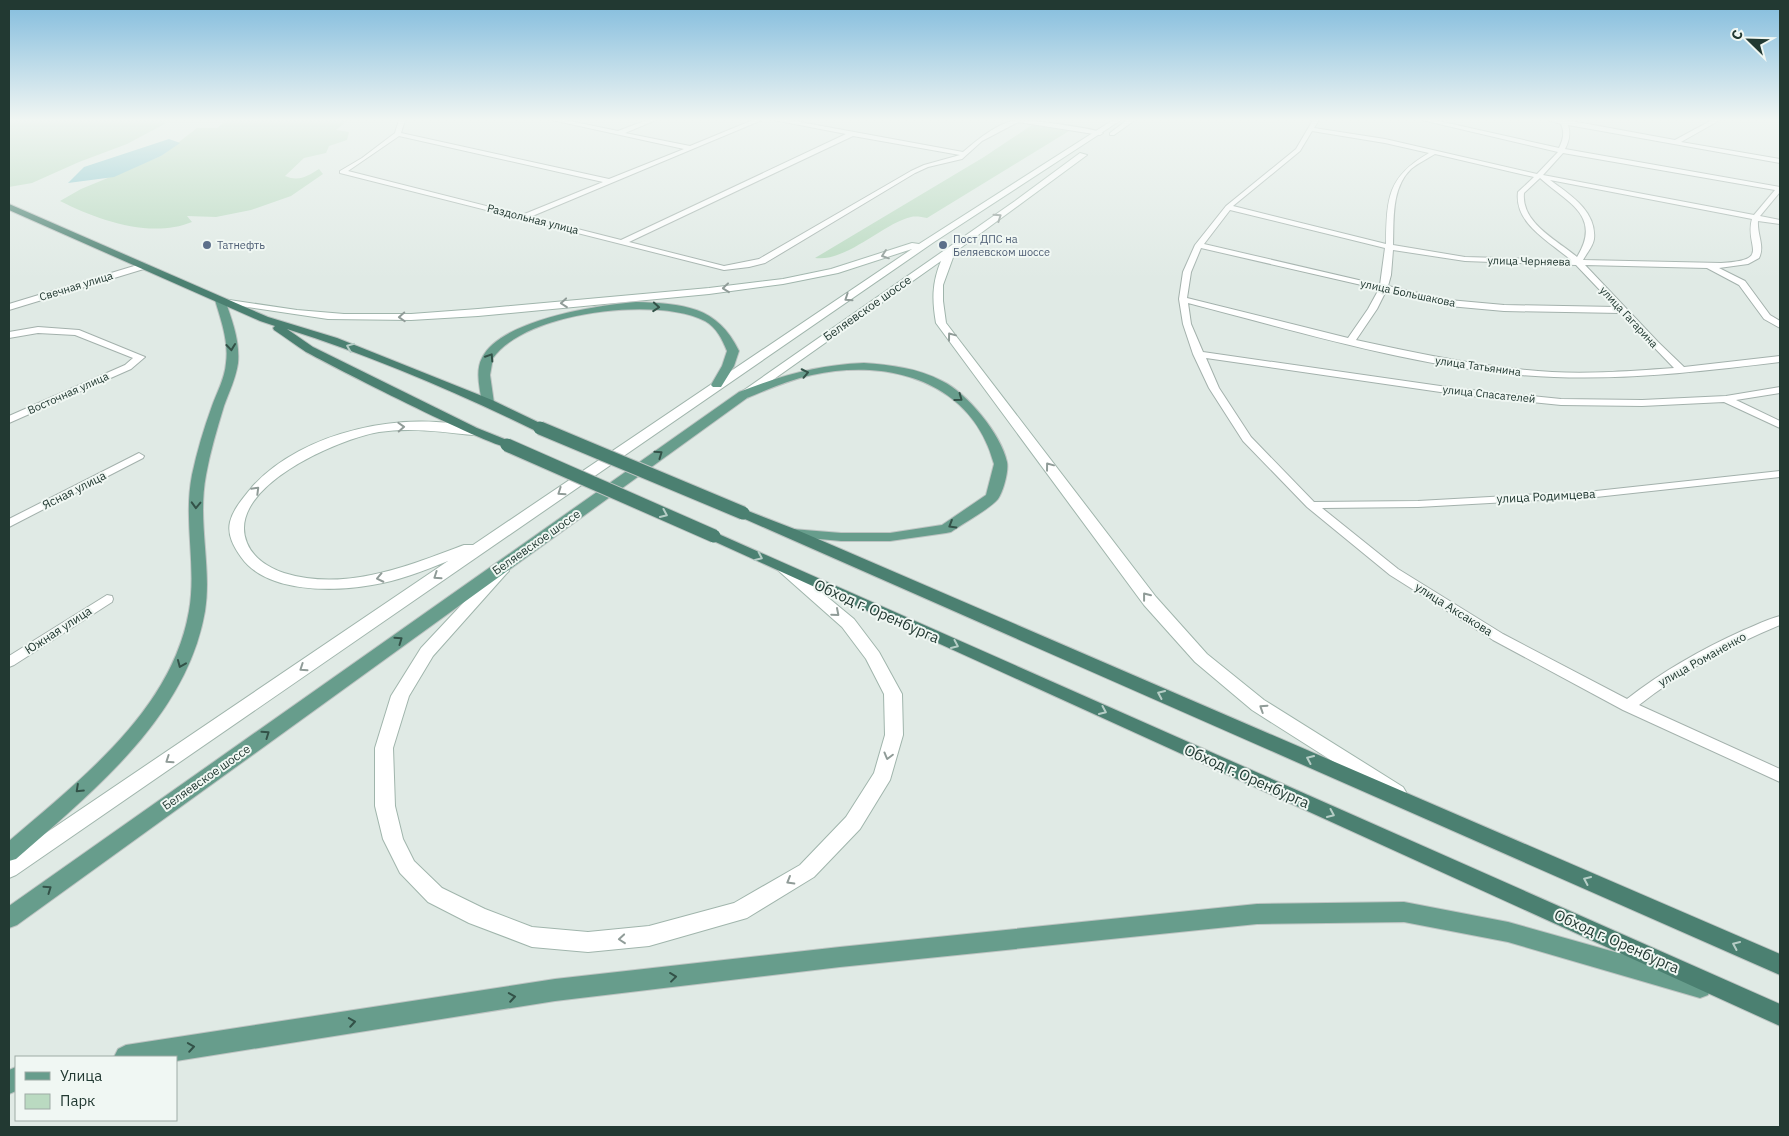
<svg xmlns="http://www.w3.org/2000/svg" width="1789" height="1136" font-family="'IBM Plex Sans',sans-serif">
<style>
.green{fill:#badac1}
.water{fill:#8ac7cd}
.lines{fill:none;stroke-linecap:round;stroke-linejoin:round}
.minor-casing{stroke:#a3b1ac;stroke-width:2}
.tertiary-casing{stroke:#a3b1ac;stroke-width:2}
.secondary-casing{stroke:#a0b5ac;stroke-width:2}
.primary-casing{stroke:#bdc4c2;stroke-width:2}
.trunk-casing{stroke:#bdc4c2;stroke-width:2}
.minor{fill:#fff;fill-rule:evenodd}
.tertiary{fill:#fff;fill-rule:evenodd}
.secondary{fill:#fff;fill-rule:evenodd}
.primary{fill:#679d8c;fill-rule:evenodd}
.trunk{fill:#4b8071;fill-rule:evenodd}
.trunk-bridge-casing{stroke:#bdc4c2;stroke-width:15;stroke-linecap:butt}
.trunk-bridge{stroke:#4b8071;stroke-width:13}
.oneway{stroke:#909c98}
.oneway2{stroke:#335248}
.oneway3{stroke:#b6cdc6}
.service-dot{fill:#5c6f8a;stroke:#f0f7f3;stroke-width:2}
.labels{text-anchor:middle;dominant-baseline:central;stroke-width:4;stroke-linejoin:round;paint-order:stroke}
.far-street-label{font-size:11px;fill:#223932;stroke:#f0f7f3}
.far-service-label{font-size:11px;fill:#4e5e75;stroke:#f0f7f3;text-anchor:start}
.street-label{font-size:12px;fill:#223932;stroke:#f0f7f3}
.near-street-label{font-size:15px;fill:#223932;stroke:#f0f7f3}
</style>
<rect width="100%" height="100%" fill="#e0eae5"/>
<!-- green -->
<path class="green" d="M9 120H172L127 144 79 162 32 183 9 187Z
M227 120H348L336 130 349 132 347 140 329 146 326 153 304 158 285 176C299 182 308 176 319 169L323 174 291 196 251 210 216 217 187 216 192 222C150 239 98 220 60 201L81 189 161 156 197 128H217Z
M1032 125 1069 131 927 218C922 217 916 216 911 217 882 224 847 262 815 258L984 157Z"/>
<!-- water -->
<path class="water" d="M169 139 180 143 161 156 114 177 68 183 84 167Z"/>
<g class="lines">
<defs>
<path id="minor" d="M399 120H405L401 133 609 179 684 149 552 120H565L618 131 647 120H656L625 133 690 146 753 120H762L530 217 621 240 846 134 774 120H789L963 152C976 141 995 125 1012 121 1022 118 1094 128 1103 133L1100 135 1018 122 982 141 962 159 928 167 915 173 765 263 749 267 724 270 340 173V171L362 158 395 133ZM399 136 603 182 522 215 348 171ZM853 136 960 155 924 165 911 171 759 259 724 266 629 242Z
M1313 120H1319L1314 128 1385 139 1537 174 1558 152 1422 120H1434L1559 148C1563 140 1565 133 1561 124L1548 120H1566L1675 140 1712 120H1720L1681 142 1780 159V163L1568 125C1571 134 1569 141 1565 149L1780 187V192L1760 216 1780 220V224L1758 221C1757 235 1765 246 1759 258L1748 264 1719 268 1745 281 1770 315 1780 321V328L1764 319 1739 285 1707 268 1585 265 1658 342 1684 367 1780 356V362C1705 371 1630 380 1554 377 1434 373 1304 333 1188 303L1191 324 1203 352 1461 389 1561 399 1642 400 1726 396 1780 387V393L1736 400 1780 421V428L1724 402 1642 406 1561 405 1461 395 1206 358 1219 388 1251 437 1314 502 1418 501 1596 491 1780 471V477L1596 497 1418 507 1322 508 1398 569 1503 634 1627 699C1663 671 1702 649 1744 630 1756 625 1768 619 1780 616V625C1730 646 1682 671 1639 705L1780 769V782L1623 710 1493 640 1390 575 1307 507 1243 441 1209 388 1193 354 1183 324 1179 299 1183 272 1195 245 1226 206 1296 149ZM1312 131 1385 143 1429 153C1387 177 1387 198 1386 244L1233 206 1300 151ZM1563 153 1775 190 1754 215 1543 175ZM1435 154 1534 177 1518 192C1514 224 1550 242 1571 260L1465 257 1393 245C1394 220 1391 188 1411 169 1418 163 1427 159 1435 154ZM1540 178C1566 202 1603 215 1577 257 1557 240 1521 223 1524 193ZM1550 180 1752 219C1744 247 1773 260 1721 263L1583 260C1587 253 1593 246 1594 239 1597 211 1569 194 1550 180ZM1230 210 1385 248 1380 285 1204 244ZM1201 248 1379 289 1368 309 1348 338 1187 298 1191 272ZM1393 250 1465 261 1576 265 1616 307 1504 305 1449 300 1388 286 1391 275ZM1386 291 1449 306 1504 311 1621 313 1674 368C1633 371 1592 374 1552 372 1486 368 1420 354 1356 340L1377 309Z
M38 327 79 330 145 357 131 369 9 423V416L125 365 133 358 75 335 38 333 9 338V332Z
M139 453 144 456 143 458 9 527V519Z
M107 595 112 596 113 599 112 602 14 665 9 667V656Z"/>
<path id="tertiary" d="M144 263 149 266 147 268 9 310V304Z"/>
<path id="secondary" d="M1113 120H1121L934 242 16 875 9 878V858L448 561C423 571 398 581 372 585 333 592 266 593 241 557 234 547 227 535 230 522 233 509 244 497 252 487 304 430 405 410 477 428L479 431 477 434 473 435C442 432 410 427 379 432 338 439 224 488 247 543 253 558 269 568 284 573 345 592 408 566 464 545H473L912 249 838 273 783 284 709 294 478 316 411 320 328 319 220 303 216 302V298L297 310 344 314H411L478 309 709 288 783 279 831 269 912 243 919 244Z
M1127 120H1135L1114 135H1110V133Z
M1080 153 1087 155 955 252 943 285V301L946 323 1156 597 1207 654 1264 700 1403 787 1406 792 1403 797 1396 800 1389 797 1252 710 1195 662 1144 605 936 323C932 300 932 283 941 261L747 398H739L737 395 1015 201Z
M786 565 791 567 854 619 879 652 902 694 903 735 890 780 860 829 814 877 747 918 649 946 588 952 532 947 469 923 428 902 400 873 383 839 375 806V748L391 696 421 648 496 568H506L509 571 506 574 433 656 409 696 393 748 395 806 403 839 414 861 442 888 485 909 532 927 588 932 649 926 734 903 800 865 846 817 874 773 885 735 884 694 866 659 842 627 781 573 778 570 781 567Z"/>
<path id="primary" d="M220 297 225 300C232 320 240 341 238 363 236 378 229 392 224 406 217 429 210 452 206 475 197 522 212 567 205 611 187 717 92 792 16 859L9 861V841C81 779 172 710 189 611 197 566 183 521 192 475 197 451 204 428 212 406 217 392 225 378 226 363 229 342 221 320 215 300Z
M636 302C682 304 717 305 739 351L734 366 721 387H713L711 385 722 366 727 351C722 339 717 328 705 321 657 296 525 312 493 358L490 375 494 403 488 407 482 403C480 389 475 371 482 358 500 320 598 305 636 302Z
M864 363C891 365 918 368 942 381 967 393 1001 434 1007 462 1009 471 1003 492 998 499 990 509 962 524 951 532L946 533 890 541H841L787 536 785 533 787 530 792 529 841 533H890L942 525 986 495 994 464C972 381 888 358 812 375 789 380 769 389 747 398L17 925 9 928V906L739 392C782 375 818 365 864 363Z
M1404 902 1508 922 1700 976 1708 979 1711 987 1708 995 1700 998 1508 942 1404 922 1257 924 840 967 555 1001 176 1061V1057H114L118 1049 126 1045 555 979 840 947 1257 904Z
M16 1067V1091L9 1094V1070Z"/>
<path id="trunk" d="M9 204 268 317 337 338 492 400 544 425 546 428 540 432 536 431C456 392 372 356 287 329L313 347 477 428 512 442 513 445 512 448C497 451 330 365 306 352 295 345 285 337 274 330L273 328 275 326 260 321 9 210Z
M743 509 797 530 1780 954V975L738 516 736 513 738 510Z
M714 532 1780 1004V1026L709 539 707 536 709 533Z"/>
</defs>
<!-- minor casing -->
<use href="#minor" class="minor-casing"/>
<!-- tertiary casing -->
<use href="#tertiary" class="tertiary-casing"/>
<!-- secondary casing -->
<use href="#secondary" class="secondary-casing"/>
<!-- primary casing -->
<use href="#primary" class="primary-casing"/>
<!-- trunk casing -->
<use href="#trunk" class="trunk-casing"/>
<!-- minor -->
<use href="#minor" class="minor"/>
<!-- tertiary -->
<use href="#tertiary" class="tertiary"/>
<!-- secondary -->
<use href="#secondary" class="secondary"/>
<!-- primary -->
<use href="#primary" class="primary"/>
<!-- trunk -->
<use href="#trunk" class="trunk"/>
<defs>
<path id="trunk-bridge" d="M540 428 743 513
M507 445 714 536"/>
</defs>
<!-- trunk-bridge casing -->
<use href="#trunk-bridge" class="trunk-bridge-casing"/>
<!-- trunk-bridge -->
<use href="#trunk-bridge" class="trunk-bridge"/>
</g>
<!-- one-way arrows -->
<defs><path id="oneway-chevron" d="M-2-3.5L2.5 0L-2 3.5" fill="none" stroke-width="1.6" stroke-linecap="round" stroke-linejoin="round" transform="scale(1.25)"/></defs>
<g class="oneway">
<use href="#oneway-chevron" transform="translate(998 217) rotate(-34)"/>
<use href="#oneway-chevron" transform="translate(885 255) rotate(161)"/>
<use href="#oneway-chevron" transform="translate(726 288) rotate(174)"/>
<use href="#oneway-chevron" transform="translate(848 298) rotate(146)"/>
<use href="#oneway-chevron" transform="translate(564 303) rotate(175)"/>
<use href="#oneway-chevron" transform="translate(402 317) rotate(177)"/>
<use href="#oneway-chevron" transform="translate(951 336) rotate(-127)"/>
<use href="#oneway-chevron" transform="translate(401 427) rotate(-3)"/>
<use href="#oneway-chevron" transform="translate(1049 466) rotate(-127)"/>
<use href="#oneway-chevron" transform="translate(256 490) rotate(-45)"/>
<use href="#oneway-chevron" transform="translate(561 492) rotate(146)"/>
<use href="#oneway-chevron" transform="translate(437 576) rotate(146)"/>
<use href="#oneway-chevron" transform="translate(380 578) rotate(168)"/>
<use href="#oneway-chevron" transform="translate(1146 596) rotate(-128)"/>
<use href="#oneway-chevron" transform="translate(836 613) rotate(41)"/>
<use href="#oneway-chevron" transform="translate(303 668) rotate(146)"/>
<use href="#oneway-chevron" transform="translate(1263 708) rotate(-147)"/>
<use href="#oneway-chevron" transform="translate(888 756) rotate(105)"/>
<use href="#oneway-chevron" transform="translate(169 760) rotate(146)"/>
<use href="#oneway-chevron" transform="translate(790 881) rotate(150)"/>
<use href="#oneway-chevron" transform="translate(622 939) rotate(175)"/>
</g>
<g class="oneway2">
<use href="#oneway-chevron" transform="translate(656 307) rotate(4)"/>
<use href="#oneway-chevron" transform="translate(231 347) rotate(84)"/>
<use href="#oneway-chevron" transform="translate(490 357) rotate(-57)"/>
<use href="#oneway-chevron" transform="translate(805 373) rotate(-12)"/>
<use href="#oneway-chevron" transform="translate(959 398) rotate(36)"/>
<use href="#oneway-chevron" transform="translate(659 454) rotate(-35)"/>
<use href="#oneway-chevron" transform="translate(196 505) rotate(92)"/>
<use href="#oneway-chevron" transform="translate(952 525) rotate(149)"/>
<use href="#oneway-chevron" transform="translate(399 640) rotate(-35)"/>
<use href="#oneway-chevron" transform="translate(181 664) rotate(113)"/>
<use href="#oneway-chevron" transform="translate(266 734) rotate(-35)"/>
<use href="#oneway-chevron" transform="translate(79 789) rotate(137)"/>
<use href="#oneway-chevron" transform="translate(48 889) rotate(-35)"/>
<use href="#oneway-chevron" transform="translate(673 977) rotate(-7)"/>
<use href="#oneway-chevron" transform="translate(512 997) rotate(-9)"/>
<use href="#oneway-chevron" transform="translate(352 1022) rotate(-9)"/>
<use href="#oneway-chevron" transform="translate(191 1047) rotate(-9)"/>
</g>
<g class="oneway3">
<use href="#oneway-chevron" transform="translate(350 347) rotate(-158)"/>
<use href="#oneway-chevron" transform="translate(664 514) rotate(24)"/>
<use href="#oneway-chevron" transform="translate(759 557) rotate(25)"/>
<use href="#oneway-chevron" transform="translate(955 645) rotate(24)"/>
<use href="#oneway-chevron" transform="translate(1161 694) rotate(-156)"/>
<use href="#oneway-chevron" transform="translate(1103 711) rotate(24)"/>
<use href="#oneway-chevron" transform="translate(1310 759) rotate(-156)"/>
<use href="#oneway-chevron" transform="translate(1331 814) rotate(24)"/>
<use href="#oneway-chevron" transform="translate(1587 880) rotate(-156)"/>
<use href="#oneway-chevron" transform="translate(1736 945) rotate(-156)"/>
</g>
<!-- sky -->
<linearGradient id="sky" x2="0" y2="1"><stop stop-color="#82bcdd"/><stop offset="0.43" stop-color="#f1f6f3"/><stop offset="1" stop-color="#f1f6f3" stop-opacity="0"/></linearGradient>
<rect width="1789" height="279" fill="url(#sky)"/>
<!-- markers -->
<g class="service-dot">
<circle cx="207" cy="245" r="5"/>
<circle cx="943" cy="245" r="5"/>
</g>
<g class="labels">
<!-- far-street labels -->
<g class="far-street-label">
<text transform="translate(533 219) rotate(14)">Раздольная улица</text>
<text transform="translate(1529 261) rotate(1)">улица Черняева</text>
<text transform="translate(76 286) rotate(-17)">Свечная улица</text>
<text transform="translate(1408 293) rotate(12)">улица Большакова</text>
<text transform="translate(1629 317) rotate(47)">улица Гагарина</text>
<text transform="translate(1478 366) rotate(8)">улица Татьянина</text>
<text transform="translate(68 393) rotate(-24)">Восточная улица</text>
<text transform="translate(1489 394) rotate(6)">улица Спасателей</text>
</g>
<!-- far-service labels -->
<g class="far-service-label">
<text x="953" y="239">Пост ДПС на<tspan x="953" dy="13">Беляевском шоссе</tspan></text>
<text x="217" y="245">Татнефть</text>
</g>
<!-- street labels -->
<g class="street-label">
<text transform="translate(867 308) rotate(-35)">Беляевское шоссе</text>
<text transform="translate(74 490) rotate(-27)">Ясная улица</text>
<text transform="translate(1546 496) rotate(-3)">улица Родимцева</text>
<text transform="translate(536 542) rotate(-35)">Беляевское шоссе</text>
<text transform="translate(1454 609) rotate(32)">улица Аксакова</text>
<text transform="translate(58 630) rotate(-33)">Южная улица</text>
<text transform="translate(1702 659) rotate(-29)">улица Романенко</text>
<text transform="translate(206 777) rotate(-35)">Беляевское шоссе</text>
</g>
<!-- near-street labels -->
<g class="near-street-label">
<text transform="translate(877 611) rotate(24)">Обход г. Оренбурга</text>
<text transform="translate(1247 776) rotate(24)">Обход г. Оренбурга</text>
<text transform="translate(1617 941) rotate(24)">Обход г. Оренбурга</text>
</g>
</g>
<!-- border -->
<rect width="1789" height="1136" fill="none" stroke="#223932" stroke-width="20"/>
<!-- legend -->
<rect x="15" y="1056" width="162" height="65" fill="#f0f7f3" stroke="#9eaba6"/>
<rect x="25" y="1072" width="25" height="8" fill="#679d8c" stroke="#9eaba6"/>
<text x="60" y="1081" font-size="15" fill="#223932">Улица</text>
<rect x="25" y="1094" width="25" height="15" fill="#badac1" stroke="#9eaba6"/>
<text x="60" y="1106" font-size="15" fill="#223932">Парк</text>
<!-- north arrow -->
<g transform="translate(1749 40) rotate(293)" stroke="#f0f7f3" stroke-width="4" paint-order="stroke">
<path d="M0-4L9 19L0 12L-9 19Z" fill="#223932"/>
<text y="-8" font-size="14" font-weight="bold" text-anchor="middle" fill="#223932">С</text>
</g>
</svg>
